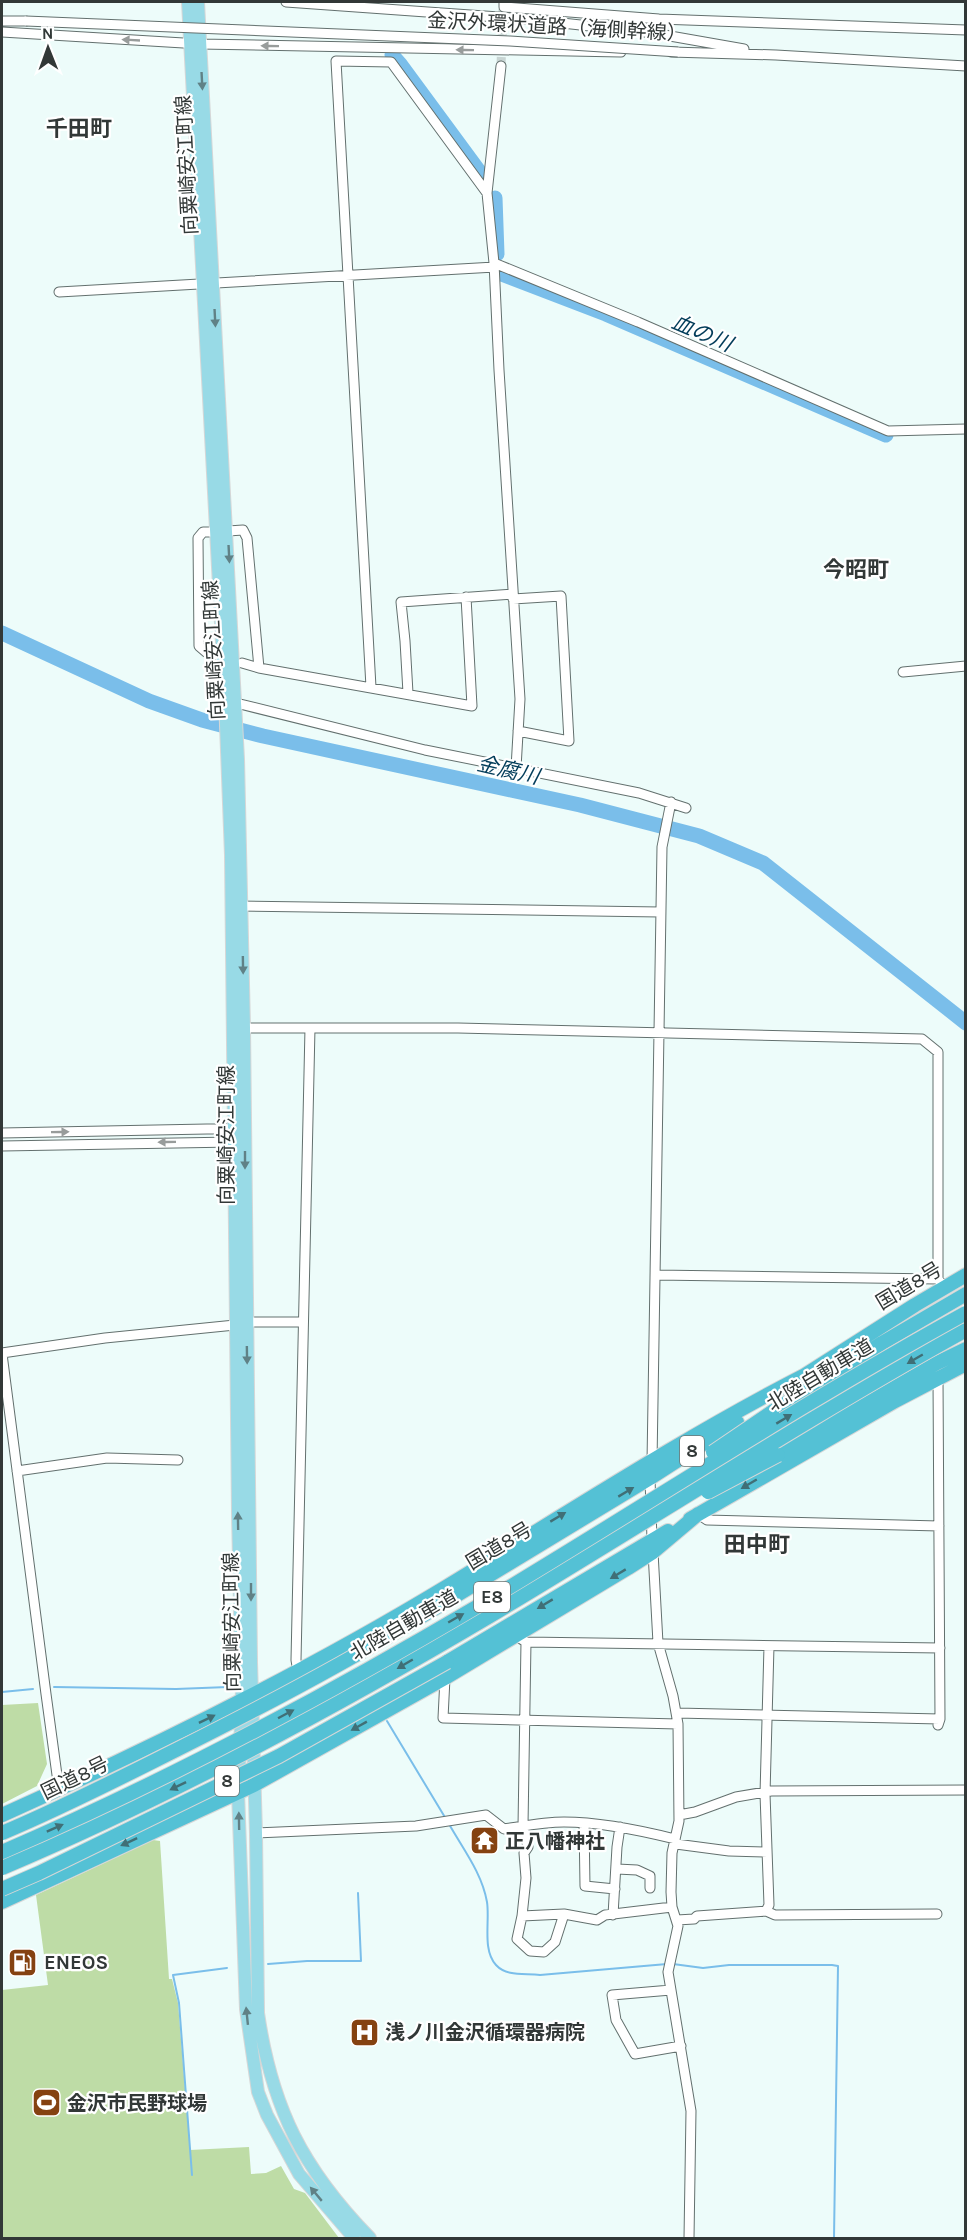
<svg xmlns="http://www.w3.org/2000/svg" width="967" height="2240" font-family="Karla,'Noto Sans JP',sans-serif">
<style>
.green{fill:#bedca6}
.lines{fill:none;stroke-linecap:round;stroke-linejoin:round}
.stream{stroke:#7abeea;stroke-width:2}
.river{stroke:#7abeea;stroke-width:15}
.minor-tunnel{stroke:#c8d5d3;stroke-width:9;stroke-dasharray:9 4.5;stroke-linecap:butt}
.minor-casing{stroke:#63706e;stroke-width:11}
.major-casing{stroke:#d6d7d7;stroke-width:14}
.highway-casing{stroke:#d6d7d7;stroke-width:16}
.minor{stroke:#fff;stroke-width:9}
.major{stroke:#98dae6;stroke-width:12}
.highway{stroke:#54c1d5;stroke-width:14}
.minor-bridge-casing{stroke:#63706e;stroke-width:11;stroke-linecap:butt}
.highway-bridge-casing{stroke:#d6d7d7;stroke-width:16;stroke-linecap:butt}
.minor-bridge{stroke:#fff;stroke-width:9}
.highway-bridge{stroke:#54c1d5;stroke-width:14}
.oneway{fill:#989c9b}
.oneway2{fill:#608186}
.oneway3{fill:#406f76}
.labels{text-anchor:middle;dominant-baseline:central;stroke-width:4.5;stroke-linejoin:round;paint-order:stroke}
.shield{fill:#fff;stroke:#707473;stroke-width:1.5}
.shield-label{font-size:18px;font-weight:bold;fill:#323837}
.street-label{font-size:20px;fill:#323837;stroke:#fff}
.poi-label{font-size:20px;font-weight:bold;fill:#323837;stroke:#fff;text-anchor:start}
.water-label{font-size:21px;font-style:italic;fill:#033d5a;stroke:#fff}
.quarter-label{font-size:22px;font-weight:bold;fill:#323837;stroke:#fff}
</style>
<rect width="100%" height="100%" fill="#edfcfa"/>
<!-- green -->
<path class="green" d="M38 1703 47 1764 37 1786 2 1804V1705Z
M153 1840 160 1841 169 1979H172L178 2003 190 2150 249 2147 251 2174 266 2173 281 2166 294 2189 305 2193 339 2238H2V1990L48 1985 36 1895Z"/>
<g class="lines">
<!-- stream -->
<path class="stream" d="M54 1687 176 1689 228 1687
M2 1692 33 1689
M387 1721 446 1819
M449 1824C463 1849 482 1873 487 1902 490 1921 482 1950 496 1965 507 1977 525 1973 540 1975L667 1964
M268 1964 307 1961H361L358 1893
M673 1964 703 1968 729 1965H832L838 1966 834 2238
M192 2175 179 2003 173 1975 227 1968"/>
<!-- river -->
<path class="river" d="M392 55 400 64 481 174
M495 198 497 254
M499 273 606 314 886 435
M2 633 149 701 202 720 263 736 580 805 699 836 763 863 966 1023"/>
<!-- minor-tunnel -->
<path class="minor-tunnel" d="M501 66 503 9"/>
<defs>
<path id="minor" d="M286 2 526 19 653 33 744 49
M504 2V7L659 19 966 30
M2 21H26
M2 32 200 44 621 52
M671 52 776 55 966 66
M501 66 487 193 494 263 499 370 520 699 516 768
M494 263 638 322 888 431 966 429
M59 292 495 267
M228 531 243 530 247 538 259 668 472 706 466 597
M216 532H203L198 538 199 646 206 652 216 655
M513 599 561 596 569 741 518 731
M242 663 259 668
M903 672 966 666
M371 687 336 61 391 62 487 193
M408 693 405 641 401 602 513 594
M236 703 425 750 639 793 686 808
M237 906 660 912
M238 1028H458L922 1039 938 1052V1279L944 1287
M2 1133 207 1129H234L237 1131
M2 1146 234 1142 238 1139
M655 1275 938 1279
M2 1353 105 1338 235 1325 247 1322H303
M2 1354 46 1694 57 1775 62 1788
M652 1462 662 847 671 802
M17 1471 107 1458 178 1460
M650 1478 652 1540
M698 1514 707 1520 939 1526
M653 1552 658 1643 673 1696 678 1724 679 1821 672 1853 671 1892 672 1907 678 1926 668 1972 691 2111 689 2238
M521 1639 526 1642C664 1643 802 1647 940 1648
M526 1642 523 1826 528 1847 524 1853 526 1878 522 1916 564 1914 597 1920 605 1915 672 1907
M298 1672 296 1660 310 1028
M445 1678 443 1718 678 1724
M677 1713 940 1719
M938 1725 940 1719 938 1378
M679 1815 695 1812 736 1797 771 1791 966 1790
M584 1823 585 1886 615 1889
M256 1833 416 1826 486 1815 504 1829C524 1826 544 1822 564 1822 601 1822 639 1830 675 1839L676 1844 729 1851 767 1852
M617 1869 637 1870 650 1876V1888
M766 1911 775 1915 937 1914
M613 1915 617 1847 620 1827
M522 1916 517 1939 530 1951 544 1952 555 1942 564 1914
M677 1920 694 1919 697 1916 766 1911 769 1905 765 1794 769 1646
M671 1990 612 1995 616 2020 635 2054 681 2046"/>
<path id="major" d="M188 2 225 699 231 855 238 1513 242 1701 238 1792 246 2009 258 2092 267 2115 299 2174 354 2238
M198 2 238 759 244 1028 251 1662 256 1833 258 2013C272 2109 303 2169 370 2238"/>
<path id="highway" d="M802 1377 915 1305 966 1275
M772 1412 882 1343 966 1294
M778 1455 937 1363 966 1349
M690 1519 895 1401 966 1364
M414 1621 650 1478 737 1422
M447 1662 668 1531
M2 1815C154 1747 304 1673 446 1587 566 1514 684 1437 809 1373
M2 1902 254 1785 445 1678 628 1568 653 1552 698 1514"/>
</defs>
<!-- minor casing -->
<use href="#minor" class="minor-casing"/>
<!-- major casing -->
<use href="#major" class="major-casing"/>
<!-- highway casing -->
<use href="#highway" class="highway-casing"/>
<!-- minor -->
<use href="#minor" class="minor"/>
<!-- major -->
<use href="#major" class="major"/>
<!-- highway -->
<use href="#highway" class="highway"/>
<defs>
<path id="minor-bridge" d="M26 21 510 41 678 52"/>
<path id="highway-bridge" d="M713 1452 772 1412
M708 1492 778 1455
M2 1833C62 1808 120 1778 178 1749 258 1709 338 1667 414 1621
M2 1852C167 1781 326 1696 480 1605 642 1508 800 1404 966 1313
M2 1868C170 1797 333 1709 490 1616 649 1521 804 1420 966 1330
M2 1889 39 1873 279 1756 447 1662"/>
</defs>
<!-- minor-bridge casing -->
<use href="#minor-bridge" class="minor-bridge-casing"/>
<!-- highway-bridge casing -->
<use href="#highway-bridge" class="highway-bridge-casing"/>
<!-- minor-bridge -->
<use href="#minor-bridge" class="minor-bridge"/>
<!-- highway-bridge -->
<use href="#highway-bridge" class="highway-bridge"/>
</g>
<!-- one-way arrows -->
<defs><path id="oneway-solid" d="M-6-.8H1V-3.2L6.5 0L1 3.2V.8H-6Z" transform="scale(1.5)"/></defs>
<g class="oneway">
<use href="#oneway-solid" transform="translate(131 40) rotate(-177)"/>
<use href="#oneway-solid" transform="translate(270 46) rotate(-179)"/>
<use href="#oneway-solid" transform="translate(465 50) rotate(-179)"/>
<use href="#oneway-solid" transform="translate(60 1132) rotate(-1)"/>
<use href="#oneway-solid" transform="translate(167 1142) rotate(179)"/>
</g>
<g class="oneway2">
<use href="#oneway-solid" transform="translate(202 81) rotate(87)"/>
<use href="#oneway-solid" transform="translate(215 318) rotate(87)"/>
<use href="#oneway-solid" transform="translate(229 554) rotate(87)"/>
<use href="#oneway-solid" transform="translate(243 965) rotate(89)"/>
<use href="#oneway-solid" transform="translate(245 1160) rotate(90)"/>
<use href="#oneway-solid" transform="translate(247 1355) rotate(89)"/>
<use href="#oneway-solid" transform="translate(238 1521) rotate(-91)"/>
<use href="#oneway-solid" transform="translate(251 1592) rotate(90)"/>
<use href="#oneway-solid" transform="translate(239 1821) rotate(-91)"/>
<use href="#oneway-solid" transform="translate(247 2016) rotate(-96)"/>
<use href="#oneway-solid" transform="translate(316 2194) rotate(-130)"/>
</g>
<g class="oneway3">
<use href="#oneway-solid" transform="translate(915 1359) rotate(150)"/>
<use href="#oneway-solid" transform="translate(784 1419) rotate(-31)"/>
<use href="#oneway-solid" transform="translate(749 1484) rotate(150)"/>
<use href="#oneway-solid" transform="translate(626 1492) rotate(-31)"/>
<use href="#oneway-solid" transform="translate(558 1517) rotate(-31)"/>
<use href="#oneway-solid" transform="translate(618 1574) rotate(149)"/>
<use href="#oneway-solid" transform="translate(545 1604) rotate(149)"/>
<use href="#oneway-solid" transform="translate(456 1618) rotate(-30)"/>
<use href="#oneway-solid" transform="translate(405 1664) rotate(150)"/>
<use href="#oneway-solid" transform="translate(286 1714) rotate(-28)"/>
<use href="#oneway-solid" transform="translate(207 1719) rotate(-26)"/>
<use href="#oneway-solid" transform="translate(359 1726) rotate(151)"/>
<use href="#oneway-solid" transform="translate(178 1786) rotate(154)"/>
<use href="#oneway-solid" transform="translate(55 1828) rotate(-24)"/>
<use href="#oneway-solid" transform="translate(129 1842) rotate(155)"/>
</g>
<!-- icons -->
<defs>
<symbol id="temple-square" viewBox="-11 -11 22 22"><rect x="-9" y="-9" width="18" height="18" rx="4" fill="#854211" stroke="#fff"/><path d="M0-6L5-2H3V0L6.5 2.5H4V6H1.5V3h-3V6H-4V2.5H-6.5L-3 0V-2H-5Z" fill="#fff"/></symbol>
<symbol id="fuel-square" viewBox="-11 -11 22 22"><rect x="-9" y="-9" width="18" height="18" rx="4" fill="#854211" stroke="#fff"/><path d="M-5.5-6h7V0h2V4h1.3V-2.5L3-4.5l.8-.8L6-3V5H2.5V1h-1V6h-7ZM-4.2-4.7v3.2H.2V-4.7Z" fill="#fff"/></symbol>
<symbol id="hospital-square" viewBox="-11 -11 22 22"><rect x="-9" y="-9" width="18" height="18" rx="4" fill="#854211" stroke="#fff"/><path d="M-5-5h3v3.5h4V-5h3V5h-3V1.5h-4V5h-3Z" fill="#fff"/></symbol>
<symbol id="stadium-square" viewBox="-11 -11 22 22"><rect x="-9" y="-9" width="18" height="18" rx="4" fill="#854211" stroke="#fff"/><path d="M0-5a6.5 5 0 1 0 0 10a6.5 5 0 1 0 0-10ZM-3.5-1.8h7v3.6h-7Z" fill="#fff"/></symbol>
</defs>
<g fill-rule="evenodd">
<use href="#temple-square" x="468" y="1824" width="33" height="33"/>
<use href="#fuel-square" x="6" y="1946" width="33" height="33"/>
<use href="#hospital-square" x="348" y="2016" width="33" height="33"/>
<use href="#stadium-square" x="30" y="2086" width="33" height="33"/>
</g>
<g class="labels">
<!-- shield labels -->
<g class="shield">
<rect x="680" y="1436" width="24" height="30" rx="4.5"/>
<rect x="474" y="1582" width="36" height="30" rx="4.5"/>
<rect x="215" y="1766" width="24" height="30" rx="4.5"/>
</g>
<g class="shield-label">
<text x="692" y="1451">8</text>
<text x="492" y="1597">E8</text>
<text x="227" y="1781">8</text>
</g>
<!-- street labels -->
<g class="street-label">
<text transform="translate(557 27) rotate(3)">金沢外環状道路（海側幹線）</text>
<text transform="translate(187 165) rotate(-93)">向粟崎安江町線</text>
<text transform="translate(214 650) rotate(-93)">向粟崎安江町線</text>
<text transform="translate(226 1135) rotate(-90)">向粟崎安江町線</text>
<text transform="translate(909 1286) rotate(-31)">国道8号</text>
<text transform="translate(820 1375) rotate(-31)">北陸自動車道</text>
<text transform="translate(499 1546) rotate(-31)">国道8号</text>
<text transform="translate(232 1622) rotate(-91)">向粟崎安江町線</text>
<text transform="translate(404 1625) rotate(-30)">北陸自動車道</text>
<text transform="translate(75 1778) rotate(-26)">国道8号</text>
</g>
<!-- poi labels -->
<g class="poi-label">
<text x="505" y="1841">正八幡神社</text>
<text x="44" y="1962">ENEOS</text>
<text x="385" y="2032">浅ノ川金沢循環器病院</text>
<text x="67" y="2103">金沢市民野球場</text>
</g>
<!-- water labels -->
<g class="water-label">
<text transform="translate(702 333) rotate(23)">血の川</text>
<text transform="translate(508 770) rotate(13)">金腐川</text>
</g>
<!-- quarter labels -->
<g class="quarter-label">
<text x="79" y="129">千田町</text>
<text x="856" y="570">今昭町</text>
<text x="757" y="1545">田中町</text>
</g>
</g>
<!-- border -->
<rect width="967" height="2240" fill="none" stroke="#323837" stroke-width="6"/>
<!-- north arrow -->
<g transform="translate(48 48) rotate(359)" stroke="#ffffff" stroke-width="4.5" paint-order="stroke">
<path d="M0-4.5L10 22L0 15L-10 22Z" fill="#323837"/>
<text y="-9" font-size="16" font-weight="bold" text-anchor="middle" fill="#323837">N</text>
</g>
</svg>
